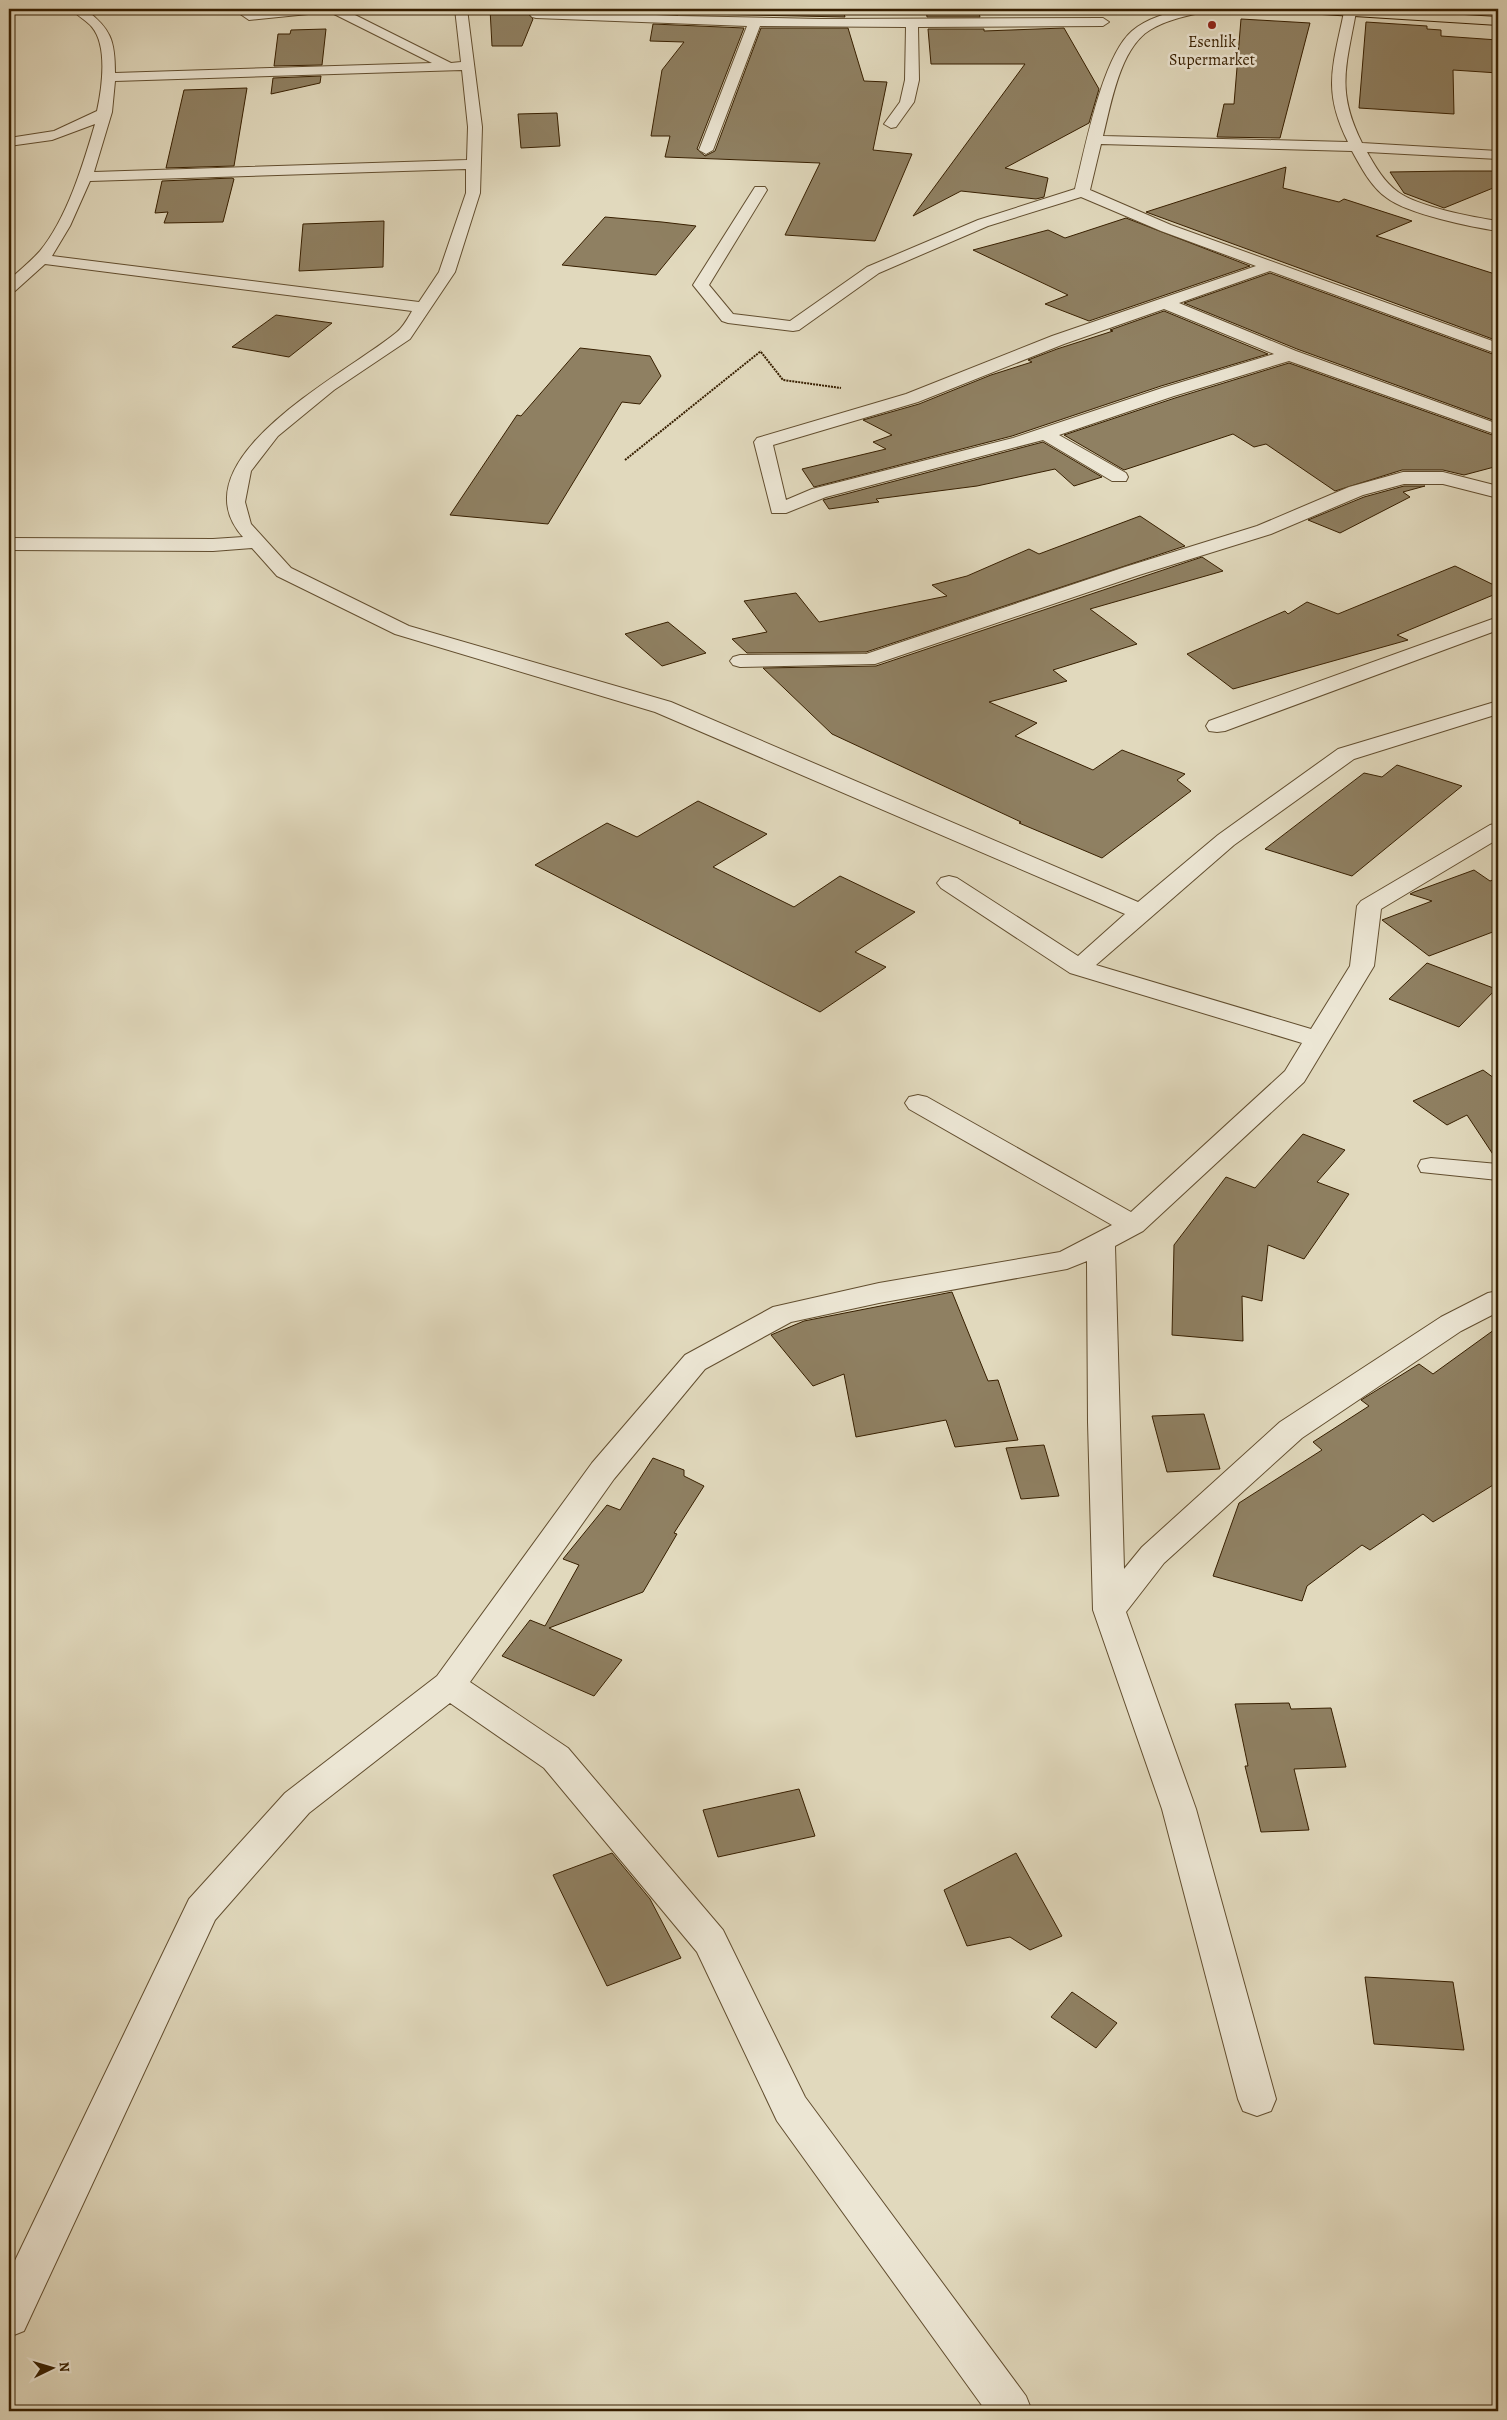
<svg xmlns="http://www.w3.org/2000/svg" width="1507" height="2420" font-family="Alegreya,serif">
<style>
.building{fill:#8f8062;stroke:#371f00}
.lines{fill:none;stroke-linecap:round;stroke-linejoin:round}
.minor-casing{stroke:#624e2f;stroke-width:2}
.major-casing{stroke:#371f00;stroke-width:2}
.path{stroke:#371f00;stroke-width:2;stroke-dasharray:2 1;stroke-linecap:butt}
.minor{fill:#ece6d4;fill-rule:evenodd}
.major{fill:#e1d9bd;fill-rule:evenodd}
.poi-dot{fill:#8f2418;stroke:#ece6d4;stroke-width:2}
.labels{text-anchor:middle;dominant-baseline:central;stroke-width:5;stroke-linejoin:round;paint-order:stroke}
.far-poi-label{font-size:16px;fill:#371f00;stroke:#ece6d4}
</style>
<rect width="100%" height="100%" fill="#e1d9bd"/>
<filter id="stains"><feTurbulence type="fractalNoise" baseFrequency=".004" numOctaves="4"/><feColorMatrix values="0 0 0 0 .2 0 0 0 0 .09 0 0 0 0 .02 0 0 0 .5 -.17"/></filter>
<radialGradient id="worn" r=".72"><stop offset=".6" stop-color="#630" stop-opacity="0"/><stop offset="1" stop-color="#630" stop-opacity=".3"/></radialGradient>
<!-- building -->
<path class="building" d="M490 9H523L533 19 522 46H492Z
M656 9H843L845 17 655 13Z
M926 9H978L980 17H927Z
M1241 19 1310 23 1280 138 1217 137 1224 104H1234Z
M1366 22 1427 26V29L1441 30V36L1498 40V73L1453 70 1454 114 1359 108Z
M653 24 744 28 697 149 705 156 715 151 761 28H848L864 81 887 82 873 150 912 154 875 241 785 235 820 163 665 157 670 136H651L662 70 684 42 650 41Z
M1064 28 1099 89 1089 123 1005 168 1048 178 1044 197 1036 199 961 191 913 216 1025 64H931L928 29H984V31Z
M326 29 322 65 274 66 278 34H290L291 30Z
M321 76 320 83 271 94 273 78Z
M247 88 234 166 166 168 184 90Z
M557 113 560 146 521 148 518 114Z
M1286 167 1283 188 1339 202 1344 199 1412 221 1376 236 1498 275V341L1146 212Z
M1454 171H1498V186L1444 208 1404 193 1390 172Z
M232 178 234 179 223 222 164 223 168 212 155 213 162 181Z
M605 217 662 222 696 226 656 275 562 265Z
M1126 218 1250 266 1089 321 1045 304 1068 295 973 250 1048 230 1065 238Z
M384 221 383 267 299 271 303 224Z
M1270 273 1498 356V422L1297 349 1184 303Z
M1164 311 1268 354 1161 386 1012 436 814 487 802 469 886 449 873 442 892 435 863 420 919 404 991 375 1032 362 1028 360 1057 349 1113 331 1110 330Z
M276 315 332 323 289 357 232 347Z
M580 348 650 356 661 376 640 404 622 402 548 524 450 515 517 415 521 416Z
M1289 363 1498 437V466L1464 475 1443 470H1402L1335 491 1266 444 1254 447 1233 434 1124 470 1064 435 1175 398Z
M1043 442 1102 477 1074 486 1055 469 977 486 876 499 879 502 829 509 823 500Z
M1404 486H1425L1403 492 1410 497 1340 533 1308 520 1364 497Z
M1140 516 1185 546 866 652 747 653 732 639 767 632 744 601 796 593 819 622 947 596 932 585 967 576 1029 549 1039 554Z
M1202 557 1223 571 1090 609 1137 644 1053 670 1067 681 989 702 1037 723 1015 736 1093 770 1122 750 1185 774 1177 780 1191 791 1102 858 1019 823 1021 822 832 734 763 668 876 666Z
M1455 566 1498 587V593L1397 635 1408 640 1233 689 1187 654 1285 611 1288 614 1307 602 1338 614Z
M668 622 706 653 662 666 625 634Z
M1397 765 1462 786 1352 876 1265 849 1364 773 1382 777Z
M698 801 767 834 713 867 794 907 840 876 915 912 855 952 886 967 820 1012 535 865 607 823 637 837Z
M1474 870 1490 881 1498 878V930L1429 956 1382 920 1432 901 1410 894 1414 892Z
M1427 963 1496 989 1459 1027 1389 999Z
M1483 1070 1498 1081V1162L1467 1115 1447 1125 1413 1101Z
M1303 1134 1345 1150 1317 1182 1349 1194 1304 1259 1268 1245 1262 1301 1242 1296 1243 1341 1172 1335 1174 1245 1226 1177 1255 1188Z
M952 1292 988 1381 998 1380 1018 1440 955 1447 946 1420 856 1437 844 1374 813 1386 771 1335 804 1321Z
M1498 1327V1482L1433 1522 1423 1514 1370 1550 1362 1545 1307 1586 1302 1601 1213 1576 1239 1503 1322 1450 1313 1442 1369 1406 1361 1400 1419 1364 1433 1374Z
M1204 1414 1220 1469 1167 1472 1152 1416Z
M1044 1445 1059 1496 1021 1499 1006 1448Z
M653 1458 684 1470V1476L704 1486 674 1533 677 1534 643 1592 549 1628 622 1660 594 1696 502 1656 530 1620 545 1626 579 1565 563 1559 607 1505 620 1510Z
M1289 1703 1291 1709 1331 1708 1346 1767 1294 1769 1309 1830 1261 1832 1245 1766H1248L1235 1704Z
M799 1789 815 1836 718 1857 703 1810Z
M612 1853 650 1899 681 1958 607 1986 553 1875Z
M1016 1853 1062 1936 1030 1950 1010 1937 967 1946 944 1890Z
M1365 1977 1453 1982 1464 2050 1374 2044Z
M1072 1992 1117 2023 1096 2048 1051 2017Z"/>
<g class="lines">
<defs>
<path id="minor" d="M72 9H85C111 29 115 40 115 73L432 63 330 12 328 9H343L451 63 461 62 455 9H467L482 127 480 193 455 272 410 339 334 390 278 436 251 471 245 502 251 524 291 568 409 626 671 702 1138 902 1218 835 1338 749 1498 701V714L1354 759 1234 845 1096 965 1311 1029 1350 966 1357 906 1361 901 1490 825 1498 823V839L1381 909 1374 966 1304 1082 1143 1231 1115 1246 1124 1569 1142 1547 1280 1422 1441 1317 1488 1293 1498 1291V1312L1461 1331 1302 1438 1164 1563 1126 1612 1196 1809 1276 2099 1271 2111 1257 2116 1243 2111 1238 2099 1162 1809 1093 1610 1088 1422 1087 1261 1067 1269 879 1303 791 1322 705 1369 614 1479 470 1682 568 1748 723 1930 805 2097 1026 2396 1032 2411H986L777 2121 697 1952 544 1768 450 1703 309 1813 215 1920 24 2331 9 2337V2273L189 1899 285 1793 437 1676 592 1463 685 1355 773 1307 879 1283 1060 1252 1112 1225 909 1109 905 1103 909 1097 918 1095 927 1097 1131 1212 1285 1071 1302 1043 1070 973 941 888 937 883 941 878 949 876 957 878 1078 956 1125 914 655 712 395 634 277 576 252 548 213 551 9 550V538L213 539 243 537C173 459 351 371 397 332 403 327 408 318 412 311L45 264 15 291 9 293V280C19 271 31 261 40 251 67 218 83 165 95 124L52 140 9 146V138L54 131 97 111C102 88 108 46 92 27 86 20 77 16 72 9ZM462 70 468 127 467 160 94 172 112 112 115 81ZM466 169V193L439 272 419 302 52 256 70 226 90 181Z
M233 9H247L252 12 283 9H324L318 13 249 20Z
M525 9 678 16 820 19 1103 18 1109 22 1103 26 918 27 919 80 914 102 896 127 891 128 884 124 900 102 905 80 906 27 760 26 713 150 706 154 699 150 747 26 536 18 532 17Z
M1186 9H1206L1204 12C1186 16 1166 20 1150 30 1120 48 1111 104 1103 136L1348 142C1322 90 1333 66 1344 12L1346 9H1352L1356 12C1346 67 1336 91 1362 143L1498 151V159L1367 152C1375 166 1384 182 1398 192 1419 207 1472 217 1498 221V231C1471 227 1408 214 1387 198 1371 187 1361 167 1352 151L1101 144 1090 190 1171 225 1498 343V354L1270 271 1179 303 1296 351 1498 424V435L1289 361 1174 396 1059 435 1126 473 1128 477 1126 481H1112L1043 440 826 497 786 513H772L754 442 757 438 906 394 1052 336 1256 266 1161 231 1081 197 988 226 879 273 799 330 793 331 728 323 722 321 693 285 755 187H765L767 190 709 285 733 314 790 321 867 267 978 220 1075 189C1085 149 1102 57 1132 31 1147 18 1167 13 1186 9ZM1164 309 1274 354 1162 388 1013 438 812 489 786 500 773 445 918 402 1064 344Z
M1403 472H1443L1498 486V498L1443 484H1404L1363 495 1271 534 1139 575 875 664 740 667 733 665 730 661 733 657 740 655 866 654 1125 567 1257 526 1349 487Z
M1498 617V630L1225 731 1217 732 1209 731 1206 726 1209 721Z
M1431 1158 1498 1164V1180L1421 1172 1418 1166 1421 1160Z"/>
<path id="major" d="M1300 9H1363L1498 17V25L1306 13Z"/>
</defs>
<!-- minor casing -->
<use href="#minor" class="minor-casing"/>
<!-- major casing -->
<use href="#major" class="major-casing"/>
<!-- path -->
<path class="path" d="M761 352 783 380 841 388
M625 460 761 351"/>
<!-- minor -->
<use href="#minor" class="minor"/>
<!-- major -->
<use href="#major" class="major"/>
</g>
<!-- markers -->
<circle class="poi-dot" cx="1212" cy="25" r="5"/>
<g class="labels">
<!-- far-poi labels -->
<g class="far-poi-label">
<text x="1212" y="42">Esenlik<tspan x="1212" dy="18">Supermarket</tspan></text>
</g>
</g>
<!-- margin -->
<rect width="1507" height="2420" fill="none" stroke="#e1d9bd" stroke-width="30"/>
<rect x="10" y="10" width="1487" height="2400" fill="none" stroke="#371f00" stroke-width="2.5"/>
<rect x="15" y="15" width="1477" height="2390" fill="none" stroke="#371f00"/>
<!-- north arrow -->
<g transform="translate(52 2368) rotate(85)" stroke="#ece6d4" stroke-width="4" paint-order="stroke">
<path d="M0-4L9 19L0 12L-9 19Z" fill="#371f00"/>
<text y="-8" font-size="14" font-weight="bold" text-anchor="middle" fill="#371f00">N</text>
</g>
<rect width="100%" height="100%" filter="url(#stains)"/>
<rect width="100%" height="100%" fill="url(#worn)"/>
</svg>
